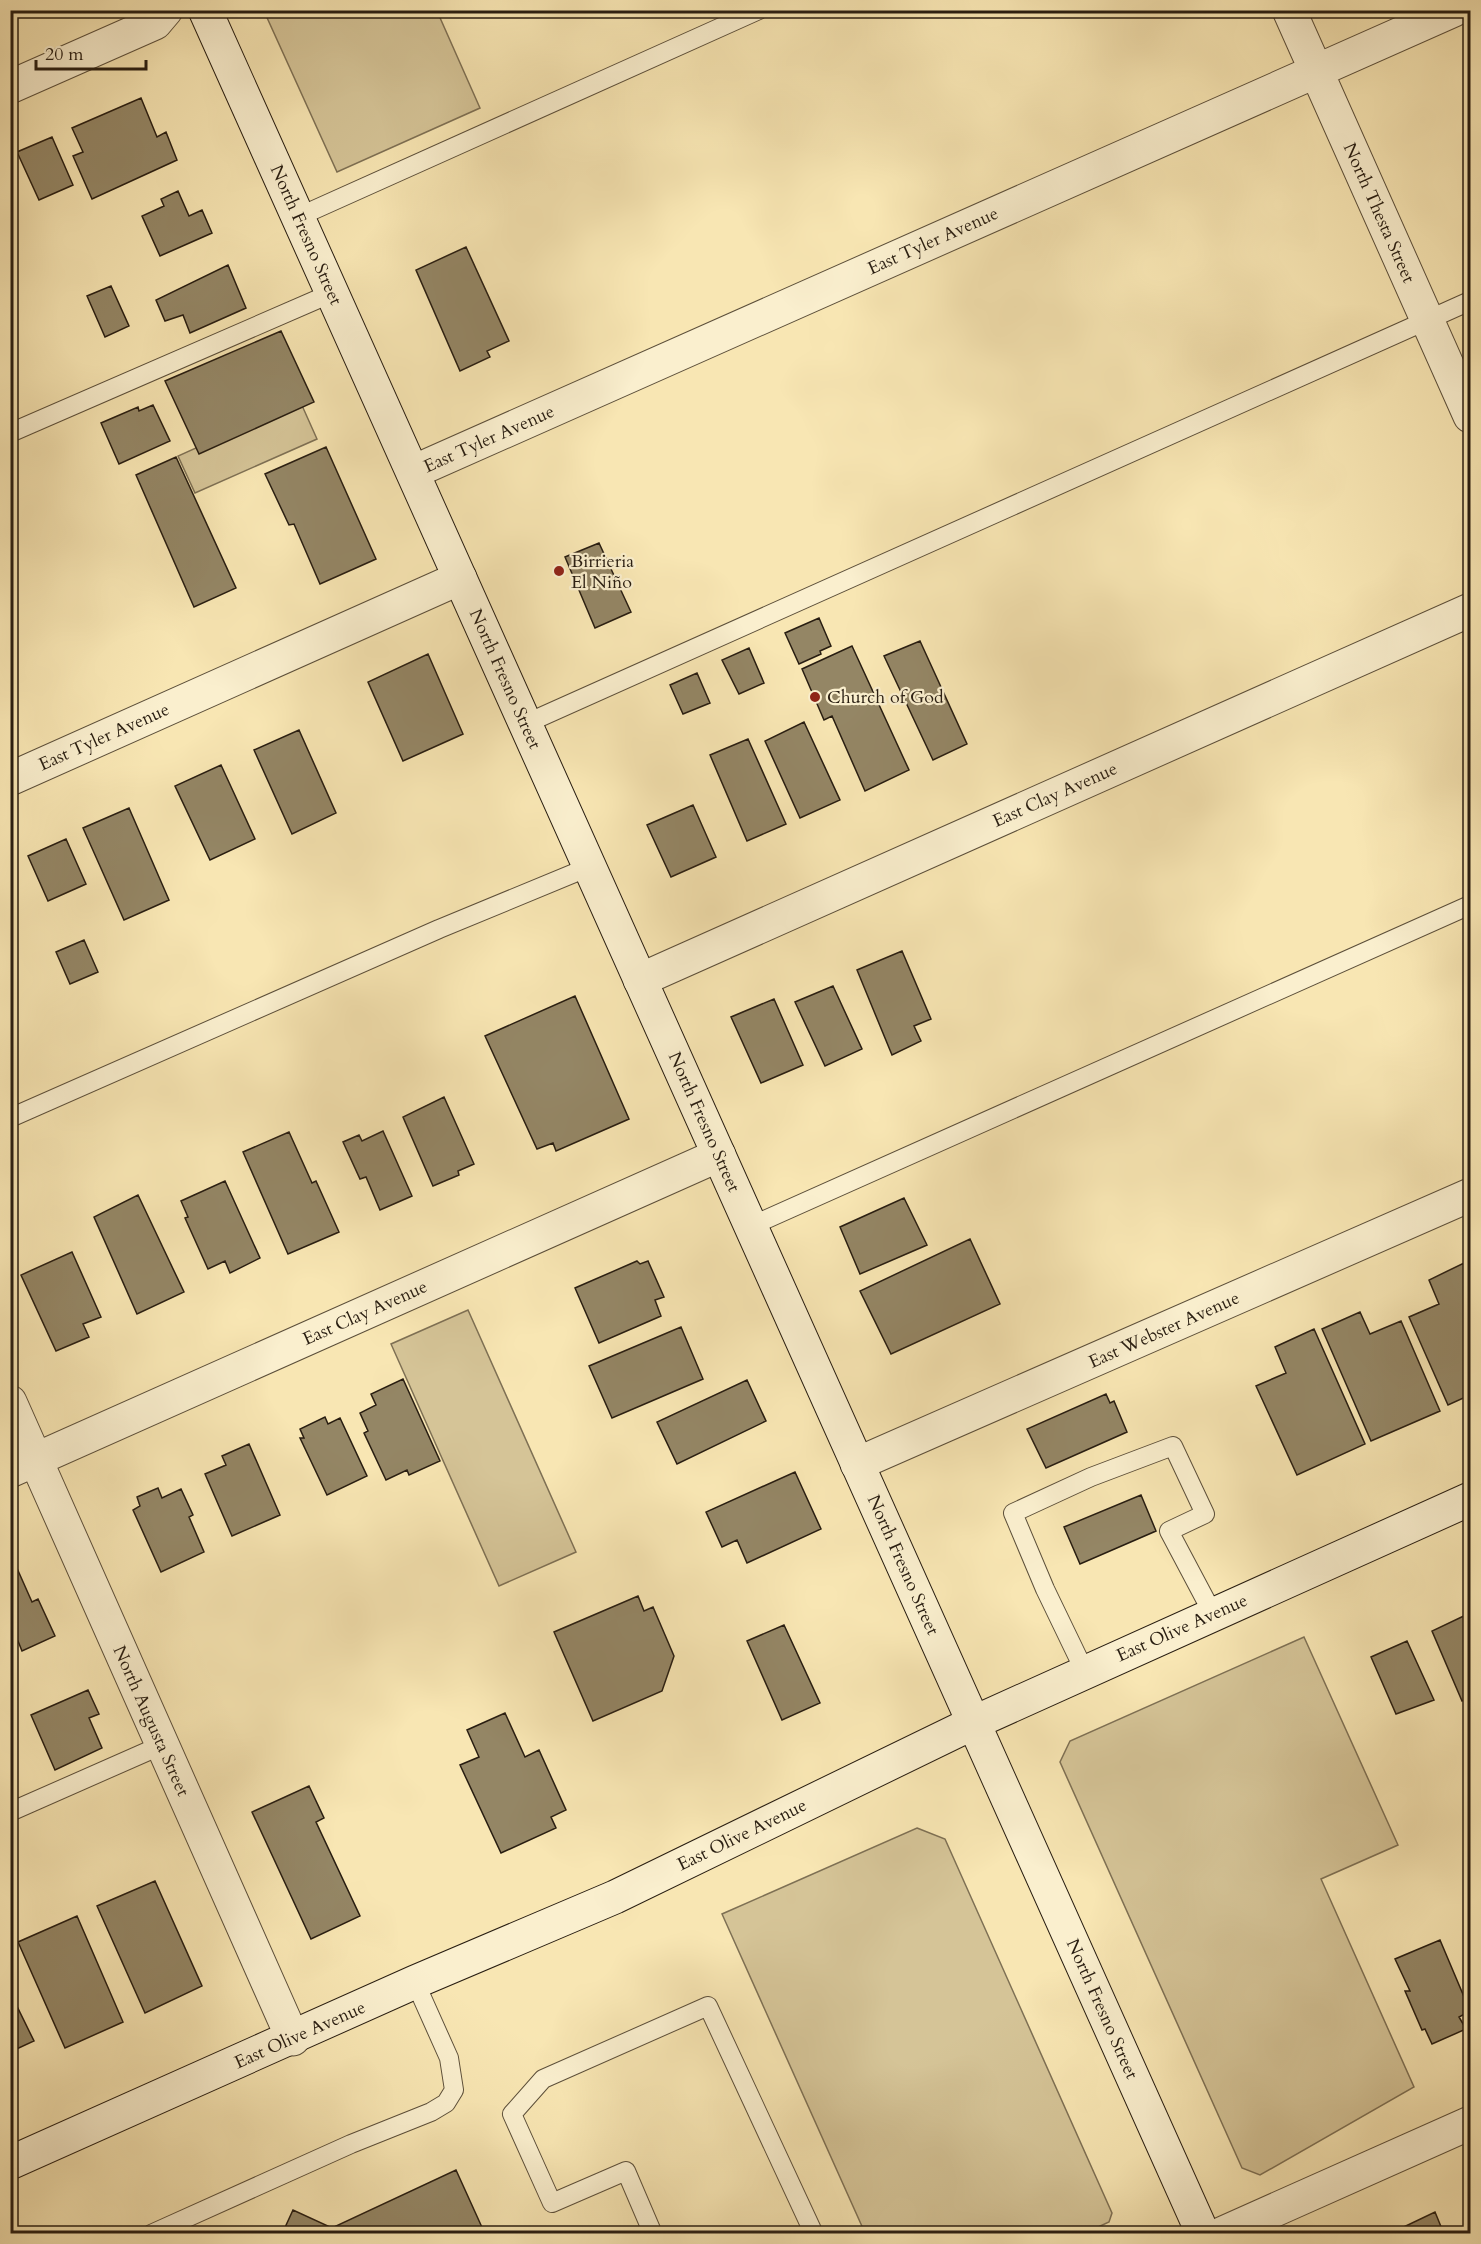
<svg xmlns="http://www.w3.org/2000/svg" width="1481" height="2244" font-family="Cardo,serif">
<style>
.green{fill:#d5c497;stroke:#7e7054;stroke-width:1.5}
.building{fill:#948665;stroke:#281d11;stroke-width:1.5}
.lines{fill:none;stroke-linecap:round;stroke-linejoin:round}
.lane-casing{stroke:#5c4f3a;stroke-width:20}
.street-casing{stroke:#5c4f3a;stroke-width:35}
.secondary-casing{stroke:#281d11;stroke-width:35}
.lane{stroke:#faefce;stroke-width:18}
.street{stroke:#faefce;stroke-width:33}
.secondary{stroke:#faefce;stroke-width:33}
.poi-dot{fill:#8f2418;stroke:#faefce;stroke-width:2}
.labels{text-anchor:middle;dominant-baseline:central;stroke-width:4.5;stroke-linejoin:round;paint-order:stroke}
.street-label{font-size:18px;fill:#281d11;stroke:#faefce}
.poi-label{font-size:18px;fill:#281d11;stroke:#faefce;text-anchor:start}
</style>
<rect width="100%" height="100%" fill="#f8e6b3"/>
<filter id="stains"><feTurbulence type="fractalNoise" baseFrequency=".00333" numOctaves="4"/><feColorMatrix values="0 0 0 0 .2 0 0 0 0 .09 0 0 0 0 .02 0 0 0 .5 -.17"/></filter>
<radialGradient id="worn" r=".72"><stop offset=".6" stop-color="#630" stop-opacity="0"/><stop offset="1" stop-color="#630" stop-opacity=".3"/></radialGradient>
<!-- green -->
<path class="green" d="M264 11H437L480 108 337 172Z
M300 401 317 439 195 493 178 456Z
M468 1310 576 1552 499 1586 391 1344Z
M1304 1637 1398 1845 1321 1879 1414 2087 1260 2175 1242 2168 1060 1762 1070 1741Z
M917 1828 945 1839 1112 2213 1109 2222 1083 2234 865 2233 722 1914Z"/>
<!-- building -->
<path class="building" d="M141 98 157 137 166 132 177 160 92 199 73 156 83 152 72 128Z
M52 137 73 185 39 200 17 152Z
M178 191 189 216 202 210 212 233 160 256 142 216 164 206 161 199Z
M466 247 509 341 487 351 490 357 460 371 416 270Z
M228 265 246 308 190 333 183 315 165 321 156 300Z
M111 286 129 326 105 337 87 296Z
M281 331 314 402 199 454 165 381Z
M153 405 170 441 119 464 101 423 138 407 139 411Z
M326 447 376 559 320 584 294 524 289 525 265 474Z
M176 457 236 588 194 607 136 475Z
M599 543 631 612 595 628 565 557Z
M819 618 831 646 820 651 821 654 799 664 785 633Z
M920 641 967 744 933 760 884 656Z
M852 646 909 770 865 791 832 716 824 720 802 669Z
M749 648 764 683 739 694 722 660Z
M428 654 463 734 403 761 368 682Z
M697 673 710 703 683 714 670 685Z
M804 722 840 800 800 818 765 741Z
M299 730 336 813 292 834 254 750Z
M748 739 786 824 747 841 710 755Z
M221 765 255 839 210 860 175 786Z
M693 805 716 857 671 877 647 825Z
M129 808 169 900 124 920 83 828Z
M66 839 86 884 48 901 28 856Z
M84 940 98 972 70 984 56 952Z
M902 951 931 1019 914 1026 921 1041 892 1055 857 970Z
M833 986 862 1049 825 1066 795 1002Z
M575 996 629 1119 556 1151 553 1143 537 1149 485 1036Z
M774 999 803 1065 761 1083 731 1017Z
M444 1097 474 1164 458 1171 459 1175 433 1186 403 1117Z
M383 1131 412 1196 380 1210 366 1177 360 1179 343 1142 359 1135 362 1141Z
M289 1132 312 1183 316 1181 339 1232 288 1254 243 1152Z
M225 1181 260 1258 230 1273 225 1261 208 1269 185 1218 188 1217 181 1201Z
M138 1195 184 1292 137 1314 94 1217Z
M904 1198 927 1245 860 1274 840 1227Z
M970 1239 1000 1304 891 1354 860 1291Z
M72 1252 101 1317 83 1324 89 1337 56 1351 21 1275Z
M637 1261 640 1264 648 1261 664 1297 655 1300 661 1316 599 1343 575 1288Z
M1464 1263 1470 1278V1395L1448 1405 1409 1317 1439 1304 1429 1280Z
M1360 1312 1370 1334 1401 1321 1440 1411 1371 1441 1322 1329Z
M681 1327 703 1379 612 1418 589 1366Z
M1314 1329 1365 1444 1297 1475 1256 1386 1286 1373 1275 1347Z
M403 1379 440 1461 409 1475 407 1470 386 1480 364 1433 368 1431 360 1413 376 1405 371 1394Z
M747 1380 766 1421 677 1464 657 1422Z
M1106 1394 1110 1403 1114 1401 1127 1432 1046 1468 1027 1429Z
M325 1417 328 1424 340 1418 367 1476 327 1495 300 1438H304L300 1429Z
M249 1444 280 1515 232 1536 205 1474 226 1465 222 1456Z
M795 1472 821 1529 747 1563 737 1540 722 1547 706 1512Z
M158 1488 162 1498 181 1489 193 1515 189 1517 204 1552 161 1572 133 1510 140 1506 137 1497Z
M1141 1495 1156 1531 1080 1564 1064 1527Z
M12 1557 32 1602 38 1599 55 1636 22 1651 18 1641 10 1645Z
M638 1596 644 1611 653 1607 674 1656 662 1691 593 1721 554 1632Z
M1470 1613V1697L1462 1701 1432 1631Z
M784 1625 820 1703 782 1720 747 1641Z
M1407 1641 1434 1700 1396 1714 1371 1657Z
M88 1690 99 1714 89 1718 102 1748 55 1770 31 1715Z
M505 1713 525 1757 539 1750 566 1810 551 1817 556 1828 501 1853 460 1765 479 1757 467 1730Z
M309 1786 324 1818 316 1822 360 1916 311 1939 252 1812Z
M155 1881 202 1986 145 2013 97 1906Z
M77 1916 123 2022 65 2048 18 1942Z
M1440 1940 1470 2011 1459 2017 1466 2029 1432 2044 1425 2029 1422 2030 1405 1991H1410L1395 1959Z
M10 1992 34 2041 10 2052Z
M456 2170 485 2234H282L293 2210 332 2228Z
M1435 2212 1444 2234H1389Z"/>
<g class="lines">
<defs>
<path id="lane" d="M298 217 759 10
M10 433 332 293
M525 724 1470 301
M10 1118 439 929 589 867
M751 1226 1470 905
M1085 1672 1045 1589 1013 1513 1091 1477 1173 1446 1205 1514 1169 1531 1213 1614
M10 1812 162 1745
M151 2234 351 2144 431 2112 446 2103 454 2090 449 2058 415 1982
M653 2234 626 2171 552 2203 512 2114 543 2079 708 2006 814 2234"/>
<path id="street" d="M1289 10 1470 416
M10 87 155 23 166 10
M413 472 1454 10
M10 779 460 578
M640 980 1470 610
M10 1402 293 2039
M857 1464 1470 1195
M10 1471 719 1155
M1221 2234 1470 2123"/>
<path id="secondary" d="M205 10 1203 2234
M10 2163 415 1982 615 1897 973 1723 1470 1499"/>
</defs>
<!-- lane casing -->
<use href="#lane" class="lane-casing"/>
<!-- street casing -->
<use href="#street" class="street-casing"/>
<!-- secondary casing -->
<use href="#secondary" class="secondary-casing"/>
<!-- lane -->
<use href="#lane" class="lane"/>
<!-- street -->
<use href="#street" class="street"/>
<!-- secondary -->
<use href="#secondary" class="secondary"/>
</g>
<!-- markers -->
<g class="poi-dot">
<circle cx="559" cy="571" r="6"/>
<circle cx="815" cy="697" r="6"/>
</g>
<g class="labels">
<!-- street labels -->
<g class="street-label">
<text transform="translate(1379 213) rotate(66)">North Thesta Street</text>
<text transform="translate(306 235) rotate(66)">North Fresno Street</text>
<text transform="translate(933 241) rotate(-24)">East Tyler Avenue</text>
<text transform="translate(489 439) rotate(-24)">East Tyler Avenue</text>
<text transform="translate(505 679) rotate(66)">North Fresno Street</text>
<text transform="translate(104 737) rotate(-24)">East Tyler Avenue</text>
<text transform="translate(1055 795) rotate(-24)">East Clay Avenue</text>
<text transform="translate(704 1122) rotate(66)">North Fresno Street</text>
<text transform="translate(365 1313) rotate(-24)">East Clay Avenue</text>
<text transform="translate(1164 1330) rotate(-24)">East Webster Avenue</text>
<text transform="translate(903 1565) rotate(66)">North Fresno Street</text>
<text transform="translate(1182 1628) rotate(-24)">East Olive Avenue</text>
<text transform="translate(151 1721) rotate(66)">North Augusta Street</text>
<text transform="translate(742 1835) rotate(-26)">East Olive Avenue</text>
<text transform="translate(1102 2009) rotate(66)">North Fresno Street</text>
<text transform="translate(300 2035) rotate(-24)">East Olive Avenue</text>
</g>
<!-- poi labels -->
<g class="poi-label">
<text x="571" y="561">Birrieria<tspan x="571" dy="21">El Niño</tspan></text>
<text x="827" y="697">Church of God</text>
</g>
</g>
<!-- margin -->
<rect width="1481" height="2244" fill="none" stroke="#f8e6b3" stroke-width="36"/>
<rect x="12" y="12" width="1457" height="2220" fill="none" stroke="#281d11" stroke-width="3"/>
<rect x="18" y="18" width="1445" height="2208" fill="none" stroke="#281d11" stroke-width="1.5"/>
<!-- scale -->
<path d="M36 60v9h110v-9" fill="none" stroke="#281d11" stroke-width="3"/>
<text x="45" y="60" font-size="18" fill="#281d11" stroke="#faefce" stroke-width="4.5" paint-order="stroke">20 m</text>
<rect width="100%" height="100%" filter="url(#stains)"/>
<rect width="100%" height="100%" fill="url(#worn)"/>
</svg>
